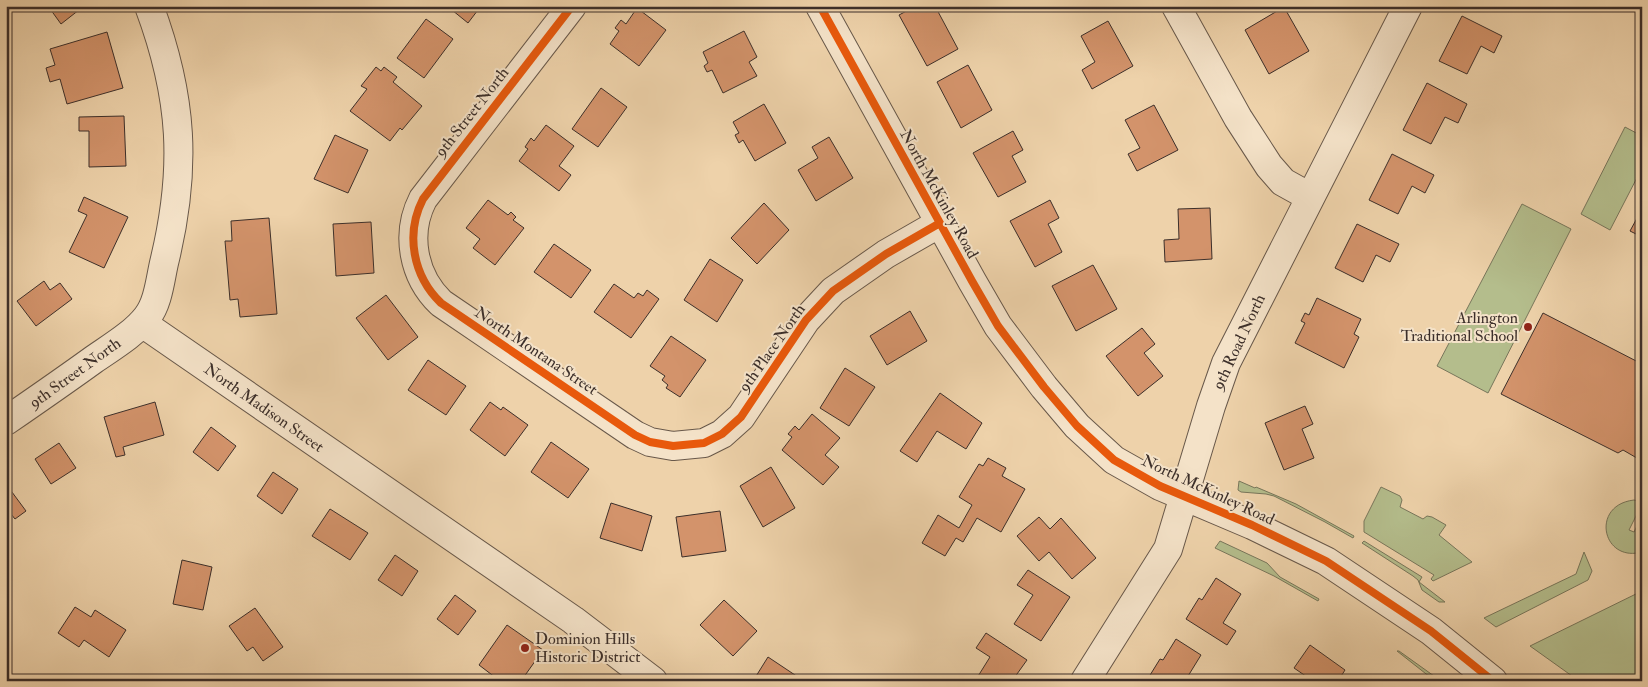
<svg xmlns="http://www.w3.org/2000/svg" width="1648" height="687" font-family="'IM FELL Double Pica',serif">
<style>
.green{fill:#b4bd8c;stroke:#78765b}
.building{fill:#d3936b;stroke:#3c2f2a}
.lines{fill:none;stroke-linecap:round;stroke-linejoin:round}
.minor-casing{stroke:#68584a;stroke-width:30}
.minor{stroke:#f4e2c8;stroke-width:28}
.cycleway-casing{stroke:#f4e2c8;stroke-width:11}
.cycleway{stroke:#e8590c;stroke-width:8}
.poi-dot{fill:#8f2418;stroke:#f4e2c8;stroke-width:2}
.labels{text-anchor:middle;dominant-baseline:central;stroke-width:4;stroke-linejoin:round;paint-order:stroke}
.street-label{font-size:16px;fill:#3c2f2a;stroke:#f4e2c8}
.poi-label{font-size:16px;fill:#3c2f2a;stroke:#f4e2c8;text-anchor:end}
</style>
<rect width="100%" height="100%" fill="#eed2aa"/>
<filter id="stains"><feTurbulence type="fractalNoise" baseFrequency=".004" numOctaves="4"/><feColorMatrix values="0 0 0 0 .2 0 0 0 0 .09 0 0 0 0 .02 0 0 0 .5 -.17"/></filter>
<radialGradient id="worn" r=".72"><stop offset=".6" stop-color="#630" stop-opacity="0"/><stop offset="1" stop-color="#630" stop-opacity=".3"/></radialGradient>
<!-- green -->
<path class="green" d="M1625 127 1642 136V168L1610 230 1581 214Z
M1522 204 1571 229 1488 393 1437 366Z
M1239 481 1255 488 1256 487 1296 504 1354 536 1353 538 1325 522 1274 496 1266 494 1241 492 1238 490Z
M1381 487 1400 496 1402 500 1400 507 1423 519 1427 516 1432 517 1446 525 1439 535 1472 562 1433 581 1431 579 1434 575 1364 532V521Z
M1634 500 1642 502V504L1629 530 1634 532 1642 516V552C1602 563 1590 505 1634 500Z
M1220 541 1267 563 1280 577 1319 599 1318 601 1274 576 1215 548Z
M1364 541 1422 577 1419 582 1445 602H1439L1422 590 1418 580 1413 576 1362 543Z
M1584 552 1592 571 1588 580 1496 627 1484 618 1576 574Z
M1642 591V681H1579L1530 646Z
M1397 651H1399L1441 681H1435Z"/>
<!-- building -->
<path class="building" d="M48 6H84L61 24Z
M447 6H481L468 23Z
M916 6H935L958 49 927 66 899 15Z
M1284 7 1309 51 1269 74 1245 30Z
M637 8 666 30 639 66 610 44 619 31 615 28 621 20 626 24Z
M1462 16 1502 36 1494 53 1481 46 1467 74 1439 61Z
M426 19 453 39 424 78 397 58Z
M1108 21 1133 66 1092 89 1082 70 1095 62 1081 36Z
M744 31 757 57 749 62 757 76 723 93 712 70 707 72 704 66 708 63 703 52Z
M107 32 123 88 67 104 60 79 50 82 46 68 55 65 50 49Z
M968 65 992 110 961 128 937 82Z
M376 67 381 71 384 67 397 77 393 82 422 106 402 130 400 128 390 141 350 111 367 89 361 86Z
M1427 83 1467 104 1458 123 1445 117 1431 144 1403 130Z
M601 88 627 107 598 147 572 129Z
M764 104 786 143 755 161 743 140 739 143 735 135 739 133 733 122Z
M1154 105 1178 150 1137 171 1128 154 1140 148 1125 120Z
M124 116 126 166 89 167V131H79V117Z
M546 125 574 146 559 166 571 175 559 191 519 161 528 149 525 147 531 138 534 141Z
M1013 131 1023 150 1012 156 1026 182 998 197 973 153Z
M335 135 368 150 348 193 314 179Z
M829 137 853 178 816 201 798 170 818 158 812 147Z
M1392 154 1434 175 1425 193 1412 186 1398 214 1369 200Z
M84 197 128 217 104 268 69 252 87 215 78 211Z
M488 200 508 215 511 212 516 217 513 220 524 228 495 265 473 248 480 239 466 228Z
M1050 200 1059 218 1048 224 1062 252 1035 267 1010 221Z
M764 203 789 230 757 264 731 238Z
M1210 208 1212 259 1165 262 1164 240 1179 239 1178 209Z
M1642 209V237L1630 231Z
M269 218 277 314 240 317 238 299 230 300 225 241H232L231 221Z
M371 222 374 273 336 276 333 224Z
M1357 224 1399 244 1390 262 1376 255 1363 282 1335 268Z
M554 244 591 270 571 298 534 272Z
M710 259 743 280 717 322 684 300Z
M1093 265 1117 309 1076 331 1052 286Z
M44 281 50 290 60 283 72 299 36 326 17 301Z
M614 284 634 298 638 293 643 296 647 290 659 299 631 338 594 312Z
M386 295 418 337 388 360 356 318Z
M1317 298 1361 319 1354 334 1359 337 1344 368 1295 343 1305 323 1301 321 1305 313 1309 315Z
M910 311 927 341 887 365 870 336Z
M1543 313 1642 364V461L1623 450 1618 453 1501 394Z
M1142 328 1155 344 1144 353 1163 376 1138 396 1106 356Z
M671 336 706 360 680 397 666 388 668 385 662 380 665 376 650 366Z
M428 360 466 386 446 415 408 390Z
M845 368 875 387 849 426 820 408Z
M940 393 982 423 966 449 937 431 917 462 900 451Z
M155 402 164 435 123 447 125 455 116 457 104 417Z
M490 402 501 410 503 407 528 425 505 456 470 430Z
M1305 406 1313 424 1302 429 1314 458 1284 470 1265 423Z
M812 414 840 438 825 455 839 467 823 485 782 450 792 437 788 434 795 426 799 430Z
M211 427 236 446 218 471 193 452Z
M551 442 589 469 568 498 531 472Z
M59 443 76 468 51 484 35 459Z
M988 458 1006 468 1002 476 1025 489 1001 532 977 518 963 542 956 538 945 556 922 543 938 515 959 528 972 505 959 497 979 464 983 466Z
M771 467 795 508 763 527 740 486Z
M273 472 298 489 282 514 257 496Z
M6 484 26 511 15 519 11 514 6 517Z
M611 503 652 516 642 551 600 538Z
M330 509 368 533 350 560 312 536Z
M720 511 726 551 682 557 676 517Z
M1039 517 1050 529 1061 518 1096 558 1072 579 1049 552 1039 561 1017 536Z
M395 555 418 571 402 596 378 580Z
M182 560 212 567 203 610 173 604Z
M1028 570 1070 597 1041 641 1014 624 1033 595 1017 585Z
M1216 578 1241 594 1223 623 1236 631 1227 645 1186 619 1199 598 1202 600Z
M455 595 476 611 458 635 437 619Z
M724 600 757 631 733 656 700 625Z
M75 607 91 617 95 610 126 630 109 657 84 640 79 647 58 633Z
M255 608 283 647 263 661 253 647 247 651 229 626Z
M507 625 543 650 521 681H500L479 665Z
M986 633 1027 660 1012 681H975L990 657 976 648Z
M1176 639 1201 655 1185 681 1147 680 1160 659 1163 660Z
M1310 645 1345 670 1338 681H1313L1294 668Z
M768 657 804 681H753Z"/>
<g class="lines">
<defs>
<path id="minor" d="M572 6 423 199C405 234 413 276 441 303L635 435 650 442 673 446 704 443 722 434 741 417 806 320 833 291 886 254 940 223
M820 6 972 281 998 326 1044 387 1077 426 1114 460 1160 486 1252 525 1326 561 1431 631 1493 681
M1176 6 1238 118 1269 166 1283 182 1310 197
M142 323 573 620 653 681
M6 421C35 401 64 381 93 360 110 348 134 334 147 317 158 303 160 281 164 263 187 169 183 97 149 6
M1085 681 1168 549 1211 406 1226 363 1408 6"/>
</defs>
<!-- minor casing -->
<use href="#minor" class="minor-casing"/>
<!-- minor -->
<use href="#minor" class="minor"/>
<defs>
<path id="cycleway" d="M572 6 423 199C405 234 413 276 441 303L635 435 650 442 673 446 704 443 722 434 741 417 806 320 833 291 886 254 940 223
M820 6 972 281 998 326 1044 387 1077 426 1114 460 1160 486 1252 525 1326 561 1431 631 1493 681"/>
</defs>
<!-- cycleway casing -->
<use href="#cycleway" class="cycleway-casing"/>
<!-- cycleway -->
<use href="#cycleway" class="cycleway"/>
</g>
<!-- markers -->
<g class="poi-dot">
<circle cx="1528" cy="327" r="5"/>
<circle cx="525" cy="648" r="5"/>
</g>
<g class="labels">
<!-- street labels -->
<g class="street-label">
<text transform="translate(472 112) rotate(-52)">9th Street North</text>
<text transform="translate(939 194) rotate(61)">North McKinley Road</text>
<text transform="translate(1239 342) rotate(-65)">9th Road North</text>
<text transform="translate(772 348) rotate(-55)">9th Place North</text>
<text transform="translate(536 351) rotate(34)">North Montana Street</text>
<text transform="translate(75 373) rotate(-36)">9th Street North</text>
<text transform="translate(264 408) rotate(35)">North Madison Street</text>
<text transform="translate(1208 490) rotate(25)">North McKinley Road</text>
</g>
<!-- poi labels -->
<g class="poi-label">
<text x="1518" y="318">Arlington<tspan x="1518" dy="18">Traditional School</tspan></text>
<text x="535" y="639" text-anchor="start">Dominion Hills<tspan x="535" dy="18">Historic District</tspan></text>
</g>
</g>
<!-- margin -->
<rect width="1648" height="687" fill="none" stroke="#eed2aa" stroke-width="25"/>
<rect x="8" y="8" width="1633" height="672" fill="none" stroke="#3c2f2a" stroke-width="2.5"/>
<rect x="12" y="12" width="1623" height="662" fill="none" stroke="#3c2f2a"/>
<rect width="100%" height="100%" filter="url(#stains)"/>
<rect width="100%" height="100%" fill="url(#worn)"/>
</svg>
